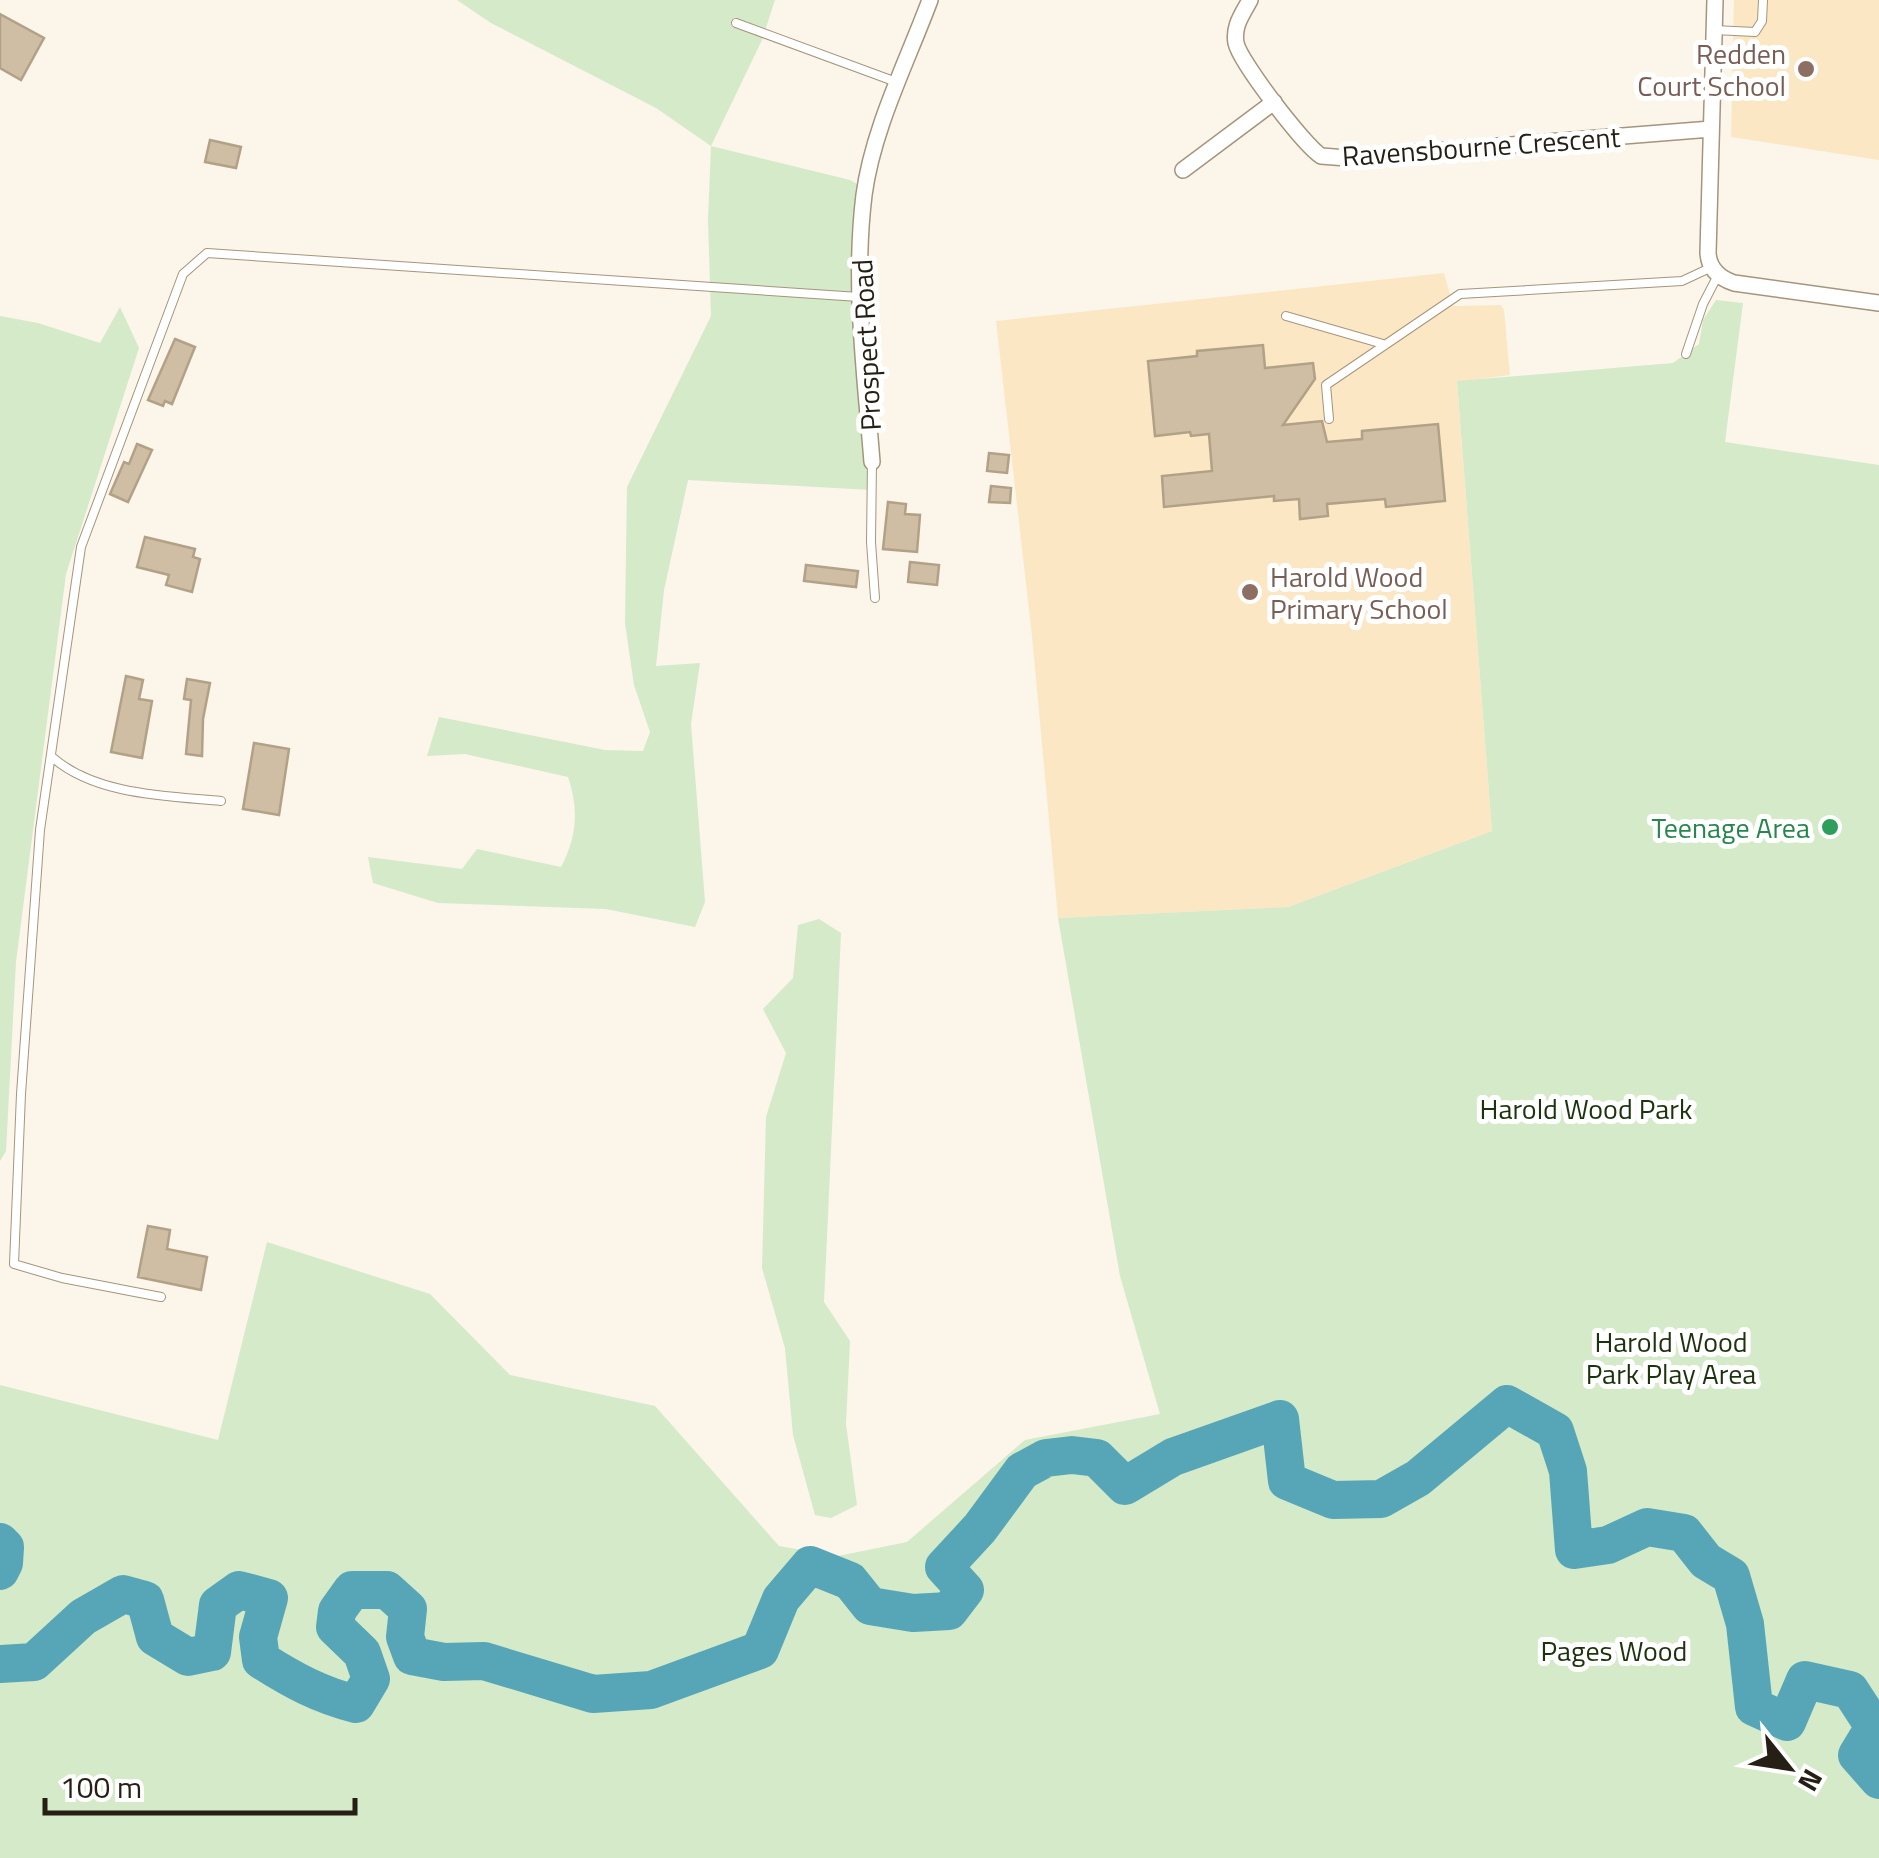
<svg xmlns="http://www.w3.org/2000/svg" width="1879" height="1858" font-family="'Titillium Web',sans-serif">
<style>
.built{fill:#fce7c5}
.green{fill:#d4eac8}
.lines{fill:none;stroke-linecap:round;stroke-linejoin:round}
.river{stroke:#56a6b8;stroke-width:38}
.building{fill:#cfbea4;stroke:#b1a187;stroke-width:2.5}
.lane-casing{stroke:#a5957c;stroke-width:10}
.street-casing{stroke:#a5957c;stroke-width:18}
.lane{stroke:#fff;stroke-width:8}
.street{stroke:#fff;stroke-width:15}
.education-dot{fill:#8d6e63;stroke:#fff;stroke-width:4}
.leisure-dot{fill:#2e9e5b;stroke:#fff;stroke-width:4}
.labels{text-anchor:middle;dominant-baseline:central;stroke-width:10;stroke-linejoin:round;paint-order:stroke}
.education-label{font-size:28px;fill:#785e54;stroke:#fff;text-anchor:end}
.street-label{font-size:28px;fill:#251f15;stroke:#fff}
.leisure-label{font-size:28px;fill:#27864d;stroke:#fff;text-anchor:end}
.park-label{font-size:28px;fill:#1c330d;stroke:#fff}
</style>
<rect width="100%" height="100%" fill="#fcf5ea"/>
<!-- built -->
<path class="built" d="M1734 0H1879V160L1731 137Z
M1444 273 1453 306 1501 305 1504 310 1510 375 1457 382 1492 831 1288 907 1058 918 1032 636 996 321Z"/>
<!-- green -->
<path class="green" d="M457 0H775L762 40 711 146 850 180 866 189 872 490 688 480 664 590 656 666 700 663 691 724 705 902 695 927 606 909 438 903 373 883 368 857 462 869 477 849 561 867C577 837 579 809 568 777L465 754 427 756 439 717 605 750 643 751 650 732 634 685 625 623 627 487 711 316 708 220 711 146 656 108 491 23Z
M1716 300 1743 303 1725 442 1879 465V1858H0V1385L218 1440 267 1242 430 1294 510 1375 655 1406 779 1546 838 1556 907 1542 1025 1440 1160 1414 1120 1276 1058 918 1288 907 1492 831 1457 381 1673 363 1699 344 1703 320Z
M120 307 139 348 66 574 16 962 6 1151 0 1161V316L38 323 100 343Z
M819 919 841 933 824 1302 850 1341 846 1424 857 1505 831 1518 815 1515 793 1435 785 1348 762 1268 766 1117 786 1053 763 1009 793 978 798 925Z"/>
<g class="lines">
<!-- river -->
<path class="river" d="M0 1542 5 1547 4 1563 0 1571
M0 1664 34 1662 83 1617 123 1594 145 1600 155 1637 188 1657 212 1652 218 1605 239 1590 269 1598 258 1637 261 1660C292 1680 320 1695 356 1704L371 1679 362 1653 335 1627 337 1611 352 1590H387L408 1609 405 1637 412 1656 444 1662 484 1661 593 1694 651 1690 760 1650 781 1599 810 1565 850 1581 870 1606 913 1613 949 1611 965 1590 944 1567 980 1528 1022 1471 1046 1458 1072 1455 1097 1458 1125 1486 1173 1457 1280 1419 1287 1481 1333 1500 1381 1499 1418 1478 1507 1404 1555 1431 1568 1471 1574 1550 1608 1545 1647 1527 1684 1533 1706 1561 1731 1576 1745 1624 1754 1707 1787 1722 1805 1680 1850 1690 1874 1727 1857 1755 1879 1780"/>
</g>
<!-- building -->
<path class="building" d="M0 14 44 38 21 80 0 68Z
M210 140 241 147 236 168 205 162Z
M175 339 195 347 172 404 165 401 163 406 148 400Z
M1263 345 1265 368 1313 363 1315 379 1283 425 1322 421 1327 442 1362 439V431L1438 424 1445 501 1386 507 1385 499 1327 504 1328 516 1300 519 1299 499 1274 501V496L1164 507 1162 476 1212 471 1209 434 1191 436 1190 432 1155 436 1148 361 1197 356V351Z
M137 444 152 450 128 502 110 494 124 462 129 464Z
M989 453 1009 455 1007 473 987 471Z
M991 486 1011 488 1010 503 989 502Z
M888 502 906 504 905 514 920 515 917 552 883 549Z
M145 537 195 549 193 557 200 559 192 592 166 585 169 575 137 567Z
M910 562 939 565 937 585 908 582Z
M806 565 858 571 856 587 804 581Z
M126 676 143 680 139 699 152 701 142 758 111 752Z
M187 679 210 683 203 719 202 756 186 754 191 700 184 699Z
M254 743 289 749 279 815 243 809Z
M148 1226 170 1230 167 1249 207 1257 201 1290 138 1277Z"/>
<g class="lines">
<defs>
<path id="lane" d="M736 23 899 83
M1714 30 1755 32 1762 21 1763 0
M1286 316 1383 344
M1686 354 1703 304 1718 275
M1329 419 1326 385 1460 294 1682 281 1712 267
M872 462 871 542 875 598
M52 757C95 795 166 796 221 801
M161 1297 62 1278 14 1264 21 1094 40 830 81 547 183 274 207 253 859 297"/>
<path id="street" d="M1250 0C1242 15 1233 26 1236 43 1240 62 1304 145 1321 156L1347 158 1711 129
M1715 0 1708 253C1709 269 1719 278 1734 283L1879 303
M1183 170 1274 102
M872 462C865 373 853 284 864 195 873 128 907 62 930 0"/>
</defs>
<!-- lane casing -->
<use href="#lane" class="lane-casing"/>
<!-- street casing -->
<use href="#street" class="street-casing"/>
<!-- lane -->
<use href="#lane" class="lane"/>
<!-- street -->
<use href="#street" class="street"/>
</g>
<!-- markers -->
<g class="education-dot">
<circle cx="1806" cy="69" r="10"/>
<circle cx="1250" cy="592" r="10"/>
</g>
<circle class="leisure-dot" cx="1830" cy="827" r="10"/>
<g class="labels">
<!-- education labels -->
<g class="education-label">
<text x="1786" y="53">Redden<tspan x="1786" dy="32">Court School</tspan></text>
<text x="1270" y="576" text-anchor="start">Harold Wood<tspan x="1270" dy="32">Primary School</tspan></text>
</g>
<!-- street labels -->
<g class="street-label">
<text transform="translate(1481 146) rotate(-4)">Ravensbourne Crescent</text>
<text transform="translate(866 345) rotate(-93)">Prospect Road</text>
</g>
<!-- leisure labels -->
<g class="leisure-label">
<text x="1810" y="827">Teenage Area</text>
</g>
<!-- park labels -->
<g class="park-label">
<text x="1586" y="1108">Harold Wood Park</text>
<text x="1671" y="1341">Harold Wood<tspan x="1671" dy="32">Park Play Area</tspan></text>
<text x="1614" y="1650">Pages Wood</text>
</g>
</g>
<!-- north arrow -->
<g transform="translate(1789 1768) rotate(120)" stroke="#ffffff" stroke-width="8" paint-order="stroke">
<path d="M0-8L18 38L0 25L-18 38Z" fill="#251f15"/>
<text y="-15" font-size="28" font-weight="bold" text-anchor="middle" fill="#251f15">N</text>
</g>
<!-- scale -->
<path d="M45 1798v15h310v-15" fill="none" stroke="#251f15" stroke-width="5"/>
<text x="60" y="1798" font-size="30" fill="#251f15" stroke="#ffffff" stroke-width="8" paint-order="stroke">100 m</text>
</svg>
